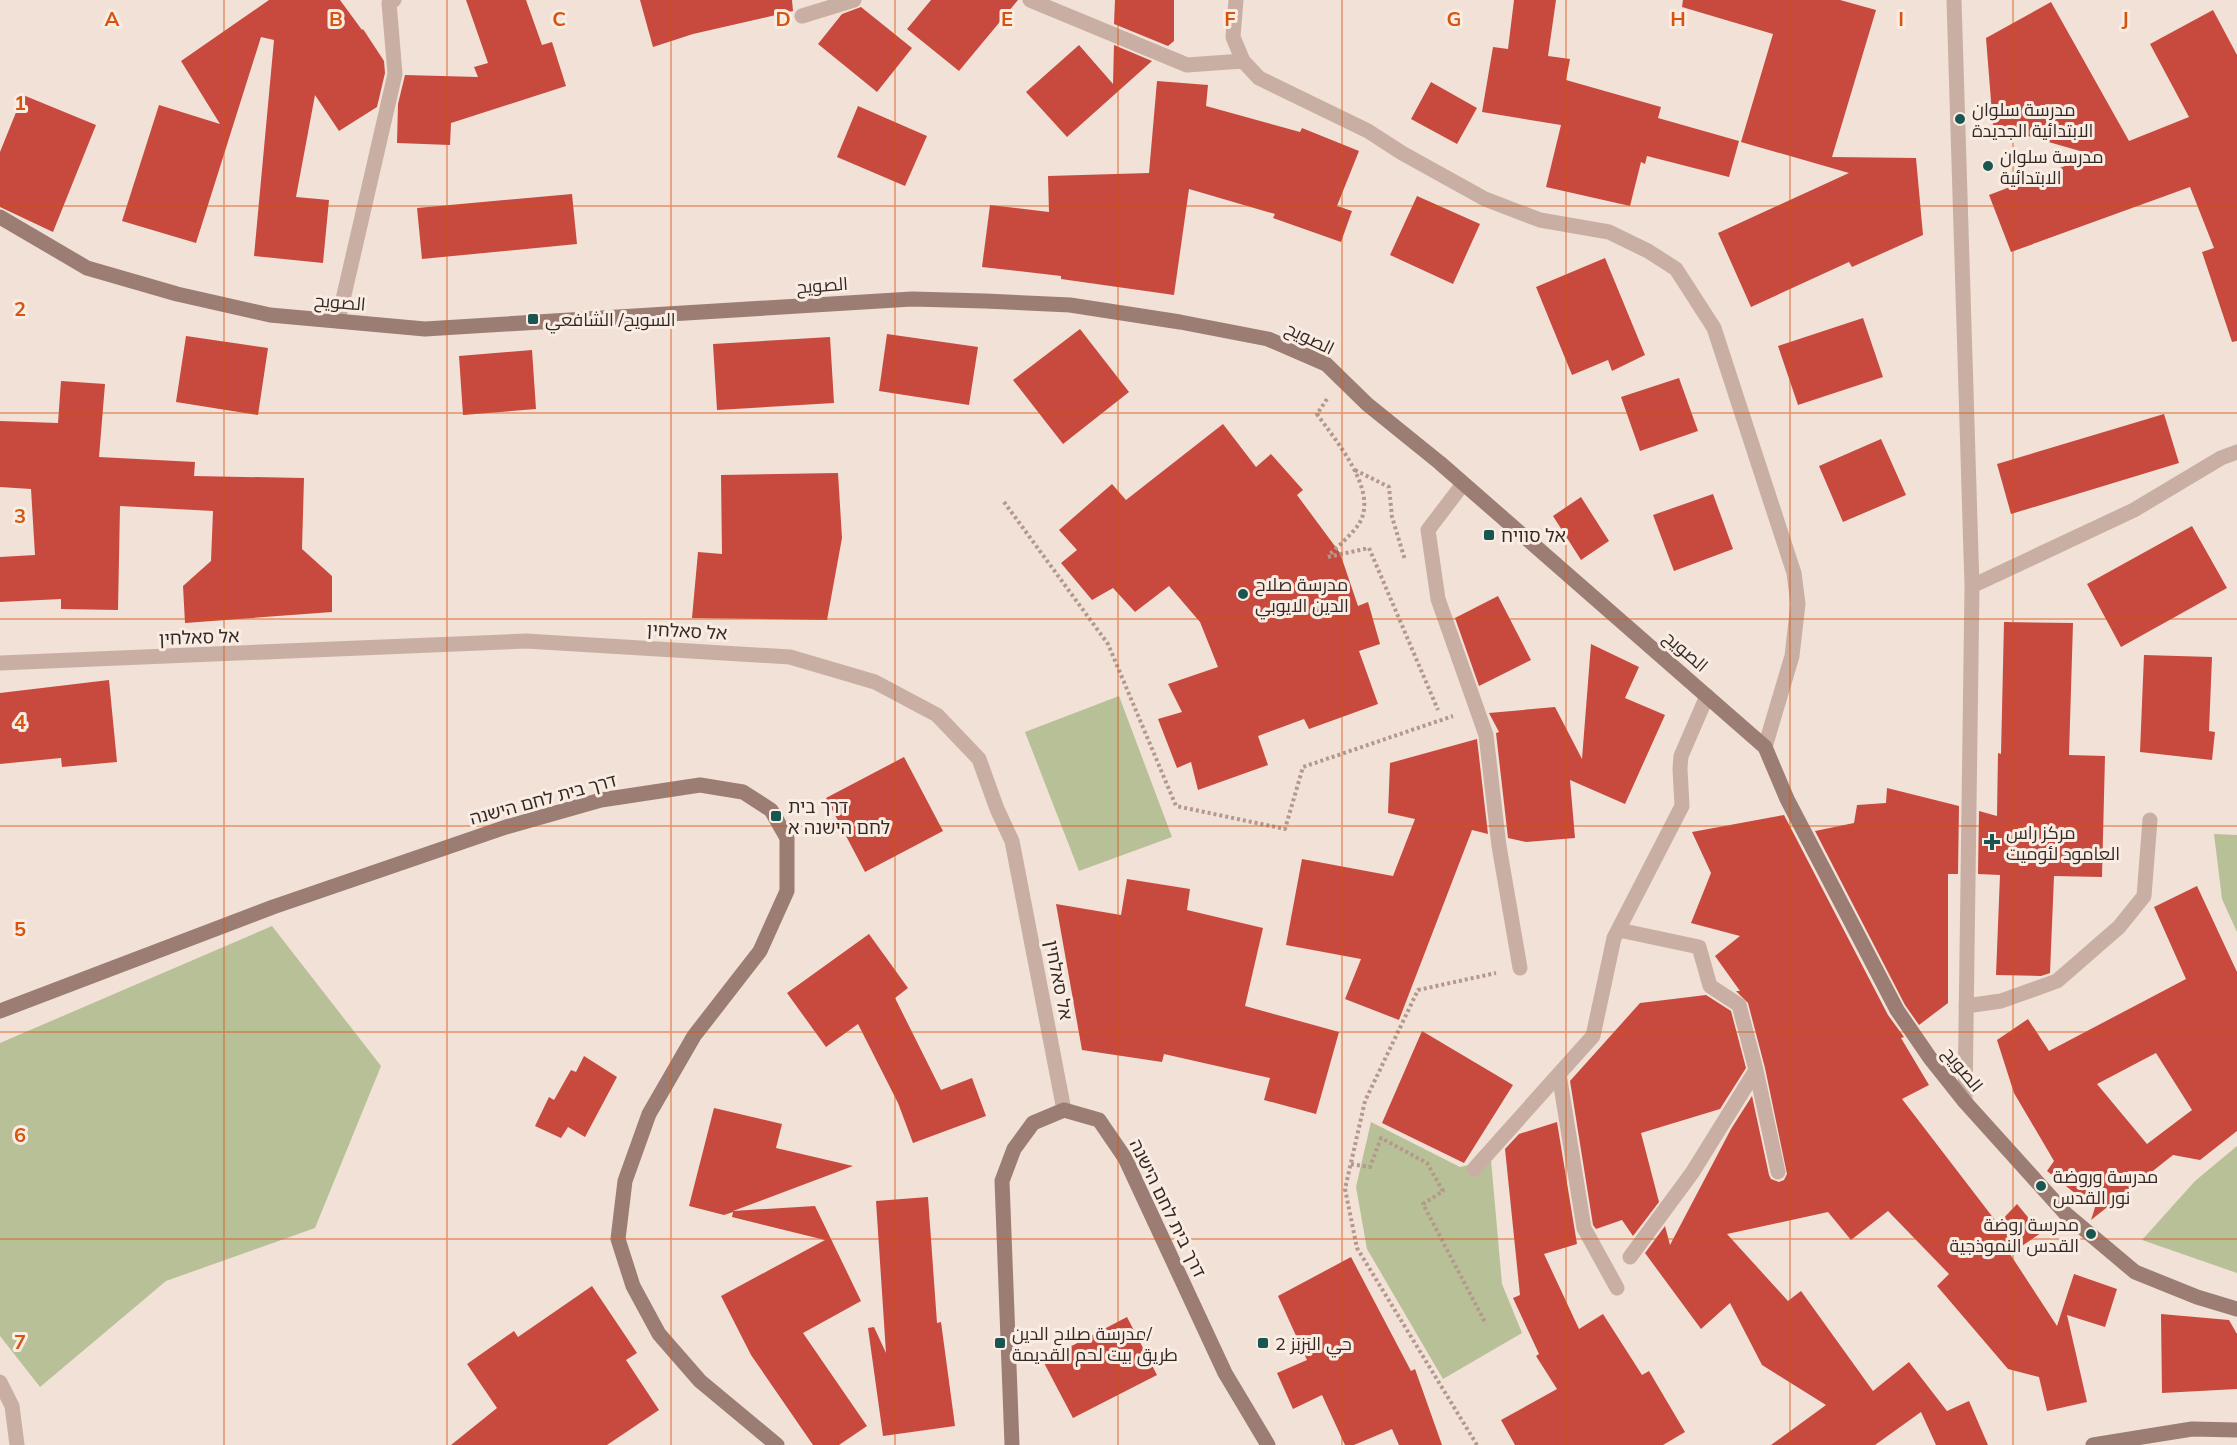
<svg xmlns="http://www.w3.org/2000/svg" width="2237" height="1445" font-family="Mulish,Cairo,'Noto Sans Hebrew',sans-serif">
<style>
.green{fill:#b8c097}
.building{fill:#c84a3e;fill-rule:evenodd}
.lines{fill:none;stroke-linecap:round;stroke-linejoin:round}
.path{stroke:#b5988d;stroke-width:4;stroke-dasharray:3 3;stroke-linecap:butt}
.street{stroke:#c9afa3;stroke-width:15}
.secondary{stroke:#9c7d74;stroke-width:15}
.grid{fill:none;stroke:#d6540e;stroke-width:1.5;stroke-opacity:0.55}
.poi-dot{fill:#1a5651;stroke:#f9ece3;stroke-width:2}
.labels{text-anchor:middle;dominant-baseline:central;stroke-width:6;stroke-linejoin:round;paint-order:stroke}
.poi-label{font-size:18px;fill:#342825;stroke:#f9ece3;text-anchor:start}
.street-label{font-size:18px;fill:#342825;stroke:#f9ece3}
.grid-label{font-size:20px;text-anchor:middle;font-weight:bold;fill:#d6540e;stroke:#f9ece3;stroke-width:6;stroke-linejoin:round;paint-order:stroke}
</style>
<rect width="100%" height="100%" fill="#f1e1d7"/>
<!-- green -->
<path class="green" d="M1119 696 1172 837 1079 871 1025 732Z
M2214 834 2237 835V932L2222 899Z
M272 926 381 1066 315 1228 166 1281 40 1387 0 1336V1043Z
M1371 1122 1460 1167 1491 1160 1502 1284 1522 1333 1443 1379 1367 1249 1356 1187Z
M2237 1146V1273L2142 1240 2195 1181Z"/>
<!-- building -->
<path class="building" d="M269 0H340L362 30 363 29 384 61 385 73 377 107 339 131 315 95 296 197 329 200 323 263 254 256 274 40 261 37 196 243 122 221 159 105 220 124 181 61Z
M466 0H526L542 45 552 42 566 86 451 123 450 145 397 143 398 104 405 75 478 77 474 67 488 63Z
M640 0H792L793 11 693 34 653 47Z
M931 0H1018L959 71 907 29Z
M1115 0H1174V41L1168 46 1114 24Z
M1514 0H1556L1548 56 1570 59 1566 80 1661 107 1658 118 1739 141 1729 177 1647 156 1645 164 1641 162 1630 206 1546 187 1561 125 1482 112 1493 47 1508 49Z
M1683 0H1840L1876 10 1832 157 1916 158 1923 235 1852 267 1849 262 1751 307 1718 233 1849 173 1741 142 1773 34 1682 7Z
M2051 2 2129 141 2189 117 2150 44 2213 10 2237 55V341L2232 342 2202 252 2214 248 2190 187 2011 252 1989 195 2094 155 1993 126 1986 38Z
M861 7 912 48 877 92 818 44 842 14Z
M1079 45 1113 84 1114 45 1152 61 1067 137 1026 92Z
M1157 81 1208 85 1206 106 1300 132 1302 128 1359 151 1337 206 1352 211 1341 242 1273 218 1275 214 1189 189 1174 295 1061 279V276L982 267 990 205 1049 212 1048 176 1149 173Z
M1431 82 1477 108 1457 144 1411 119Z
M23 95 96 125 53 232 0 207V152Z
M858 106 927 136 905 186 837 157Z
M572 194 577 244 422 259 417 208Z
M1417 196 1480 224 1453 284 1390 255Z
M1605 258 1645 355 1612 371 1608 360 1572 375 1536 287Z
M1863 318 1883 377 1798 405 1778 346Z
M1080 329 1129 392 1063 444 1013 380Z
M887 334 978 347 969 405 879 391Z
M186 336 268 348 258 415 176 402Z
M830 337 834 403 717 410 713 344Z
M532 350 536 409 463 415 459 356Z
M1679 378 1698 431 1640 451 1621 397Z
M61 381 105 384 99 457 195 462 194 476 304 478 302 549 332 576V612L185 623 183 586 211 561 213 511 120 506 118 610 61 609V599L0 602V557L35 555 31 489 0 487V421L58 423Z
M2164 414 2179 463 2011 514 1997 464Z
M1223 424 1256 467 1271 454 1303 490 1297 495 1340 553 1358 606 1368 602 1380 644 1359 651 1378 704 1309 729 1304 719 1258 736 1268 765 1198 790 1191 762 1177 768 1158 719 1182 712 1168 684 1218 667 1200 622 1169 586 1135 612 1113 588 1092 600 1061 563 1077 550 1059 530 1112 484 1126 500Z
M1881 439 1906 495 1843 522 1819 466Z
M838 473 842 538 827 620 692 618 698 552 722 554 721 475Z
M1713 494 1733 549 1674 571 1653 515Z
M1581 497 1609 541 1581 560 1553 516Z
M2192 526 2227 588 2121 647 2087 584Z
M1498 596 1531 660 1479 686 1455 618Z
M2004 622 2073 623 2069 755 2105 756 2102 877 2054 876 2050 973 2041 976 1996 975 2000 875 1978 874 1979 811 1997 816 1998 753 2001 754Z
M1591 644 1639 667 1625 698 1665 715 1625 804 1570 780 1575 838 1526 842 1508 838 1496 733 1499 732 1489 713 1555 707 1582 759Z
M2144 655 2212 657 2209 731 2215 732 2212 760 2140 752Z
M109 680 117 762 62 767 61 758 0 764V693Z
M1477 739 1488 834 1472 830 1399 1020 1345 999 1361 959 1286 945 1302 859 1393 876 1415 819 1388 813 1390 763Z
M904 757 943 831 865 872 826 798Z
M1887 788 1959 806 1958 874H1948V1003L1919 1025 1905 1005 1815 831 1854 823 1857 805 1886 803Z
M1784 815 1888 1015 1904 1037 1901 1038 1929 1085 1902 1099 1998 1224 2017 1204 2041 1233 2010 1254 2057 1326 2074 1274 2117 1289 2105 1327 2067 1315 2087 1402 2047 1411 2039 1377 2008 1369 1937 1286 1949 1274 1888 1211 1851 1240 1828 1212 1727 1234 1788 1301 1801 1291 1873 1391 1909 1362 1947 1411 1969 1401 1988 1445H1936L1921 1412 1875 1445H1771L1826 1405 1762 1365 1730 1303 1701 1329 1645 1253 1665 1226 1670 1245 1731 1129 1752 1096 1769 1175 1771 1179 1779 1182 1784 1180 1787 1174 1765 1068 1748 1003 1736 991H1740L1715 956 1740 936 1691 923 1711 873 1692 832Z
M1127 879 1190 889 1187 910 1263 928 1245 1006 1339 1032 1316 1114 1264 1100 1270 1078 1164 1054 1162 1062 1082 1050 1056 904 1121 915Z
M2197 886 2237 972V1131L2200 1160 2173 1155 2091 1220 2100 1192 2086 1202 2047 1171 2054 1161 2014 1093 1997 1040 2028 1019 2049 1051 2186 979 2154 907ZM2156 1053 2192 1110 2147 1144 2097 1084Z
M869 934 908 988 895 998 941 1090 972 1078 986 1116 913 1143 898 1103 858 1024 826 1047 787 993Z
M1706 995 1731 1011 1746 1068 1720 1109 1641 1133 1659 1202 1633 1236 1622 1220 1596 1229 1593 1225 1570 1081 1640 1003Z
M1422 1031 1513 1085 1464 1163 1382 1123Z
M584 1056 617 1077 585 1137 568 1127 561 1138 535 1126 549 1097 554 1100 571 1070 576 1072Z
M714 1108 782 1124 776 1148 853 1166 733 1211 815 1206 861 1301 803 1333 867 1426 839 1445H813L751 1355 721 1296 825 1240 732 1217 733 1212 724 1215 689 1206Z
M1557 1122 1577 1244 1544 1254 1579 1329 1603 1314 1642 1375 1649 1371 1685 1432 1663 1445H1515L1501 1420 1557 1389 1536 1356 1539 1354 1513 1298 1520 1295 1505 1149 1519 1134Z
M928 1197 937 1323 941 1322 955 1426 883 1436 868 1328 874 1327 886 1353 876 1201Z
M1351 1257 1411 1371 1415 1369 1442 1445H1399L1392 1429 1354 1445H1345L1322 1395 1293 1409 1277 1373 1307 1360 1278 1296Z
M592 1286 637 1353 626 1360 659 1410 607 1445H451L497 1408 467 1364 514 1331 518 1337Z
M2161 1314 2229 1320 2237 1334V1389L2162 1393Z
M1127 1317 1157 1375 1073 1418 1043 1361Z"/>
<g class="lines">
<!-- path -->
<path class="path" d="M1327 399 1317 414C1335 440 1378 489 1360 522 1353 534 1338 546 1328 556
M1355 470 1389 487 1392 517 1405 560
M1004 502 1108 644 1176 806 1285 829 1303 767 1453 716
M1328 557 1369 548 1438 710
M1351 1164 1370 1167 1381 1138 1427 1163 1443 1191 1423 1204 1486 1324
M1477 1445 1357 1248 1345 1189 1365 1101 1418 990 1496 973"/>
<!-- street -->
<path class="street" d="M1030 0 1187 65 1243 61
M1236 0 1233 37 1243 61 1259 78 1368 131 1402 153 1485 199 1540 220 1609 232 1648 251 1676 269 1714 328 1794 573 1798 604 1792 656 1765 747
M1954 0 1972 586 1965 1102
M802 16 854 0
M338 321 395 74 389 3 394 0
M1463 484 1428 530 1438 599 1486 735 1499 846 1520 968
M1972 586 2134 510 2221 458 2237 452
M0 663 526 641 790 657 875 682 937 715 979 759 997 809 1012 841 1064 1110
M1619 930 1699 947 1710 986 1739 1005 1756 1070
M1966 1006 2001 1001 2057 981 2119 927 2144 896 2150 820
M1559 1074 1584 1228 1617 1288
M1474 1169 1593 1036 1614 938 1682 806 1680 769 1681 756 1707 696
M1630 1257 1692 1173 1756 1070 1778 1172
M0 1382 12 1406 17 1445"/>
<!-- secondary -->
<path class="secondary" d="M0 217 87 268 177 294 270 315 425 329 912 299 985 301 1070 305 1180 322 1268 339 1326 364 1367 404 1440 463 1765 747 1787 799 1897 1010 1930 1058 1965 1102 2066 1214 2135 1272 2197 1297 2237 1309
M0 1011 273 907 506 827 601 800 700 785 743 792 771 810 787 838V891L760 951 694 1036 649 1114 625 1181 618 1239 633 1286 659 1334 700 1381 777 1445
M1012 1445 1002 1181 1014 1149 1033 1123 1064 1110 1099 1120 1125 1158 1225 1373 1268 1445
M2093 1445 2192 1429 2237 1430"/>
</g>
<!-- grid -->
<path class="grid" d="M224 0V1445M447 0V1445M671 0V1445M895 0V1445M1118 0V1445M1342 0V1445M1566 0V1445M1790 0V1445M2013 0V1445M0 206H2237M0 413H2237M0 619H2237M0 826H2237M0 1032H2237M0 1239H2237"/>
<!-- markers -->
<g class="poi-dot">
<circle cx="1960" cy="119" r="6"/>
<circle cx="1988" cy="166" r="6"/>
<rect x="527" y="313" width="12" height="12" rx="3"/>
<rect x="1483" y="529" width="12" height="12" rx="3"/>
<circle cx="1243" cy="594" r="6"/>
<rect x="770" y="810" width="12" height="12" rx="3"/>
<path d="M1989 833h6v6h6v6h-6v6h-6v-6h-6v-6h6z"/>
<circle cx="2041" cy="1186" r="6"/>
<circle cx="2091" cy="1234" r="6"/>
<rect x="994" y="1337" width="12" height="12" rx="3"/>
<rect x="1257" y="1337" width="12" height="12" rx="3"/>
</g>
<g class="labels">
<!-- poi labels -->
<g class="poi-label">
<text x="1972" y="109">مدرسة سلوان<tspan x="1972" dy="21">الابتدائية الجديدة</tspan></text>
<text x="2000" y="156">مدرسة سلوان<tspan x="2000" dy="21">الابتدائية</tspan></text>
<text x="545" y="319">السويح/ الشافعي</text>
<text x="1501" y="535">אל סוויח</text>
<text x="1255" y="584">مدرسة صلاح<tspan x="1255" dy="21">الدين الايوبي</tspan></text>
<text x="788" y="806">דרך בית<tspan x="788" dy="21">לחם הישנה א</tspan></text>
<text x="2006" y="832">مركز راس<tspan x="2006" dy="21">العامود لئوميت</tspan></text>
<text x="2053" y="1176">مدرسة وروضة<tspan x="2053" dy="21">نور القدس</tspan></text>
<text x="2079" y="1224" text-anchor="end">مدرسة روضة<tspan x="2079" dy="21">القدس النموذجية</tspan></text>
<text x="1012" y="1333">مدرسة صلاح الدين/<tspan x="1012" dy="21">طريق بيت لحم القديمة</tspan></text>
<text x="1275" y="1343">حي البَزبَز 2</text>
</g>
<!-- street labels -->
<g class="street-label">
<text transform="translate(822 285) rotate(-4)">الصويح</text>
<text transform="translate(340 302) rotate(5)">الصويح</text>
<text transform="translate(1310 338) rotate(26)">الصويح</text>
<text transform="translate(687 631) rotate(3)">אל סאלחין</text>
<text transform="translate(199 637) rotate(-2)">אל סאלחין</text>
<text transform="translate(1686 651) rotate(41)">الصويح</text>
<text transform="translate(543 799) rotate(-15)">דרך בית לחם הישנה</text>
<text transform="translate(1059 980) rotate(79)">אל סאלחין</text>
<text transform="translate(1963 1069) rotate(51)">الصويح</text>
<text transform="translate(1168 1208) rotate(64)">דרך בית לחם הישנה</text>
</g>
</g>
<g class="grid-label">
<text x="112" y="26">A</text>
<text x="336" y="26">B</text>
<text x="559" y="26">C</text>
<text x="783" y="26">D</text>
<text x="1007" y="26">E</text>
<text x="1230" y="26">F</text>
<text x="1454" y="26">G</text>
<text x="1678" y="26">H</text>
<text x="1901" y="26">I</text>
<text x="2125" y="26">J</text>
<text x="20" y="110">1</text>
<text x="20" y="316">2</text>
<text x="20" y="523">3</text>
<text x="20" y="729">4</text>
<text x="20" y="936">5</text>
<text x="20" y="1142">6</text>
<text x="20" y="1349">7</text>
</g>
</svg>
